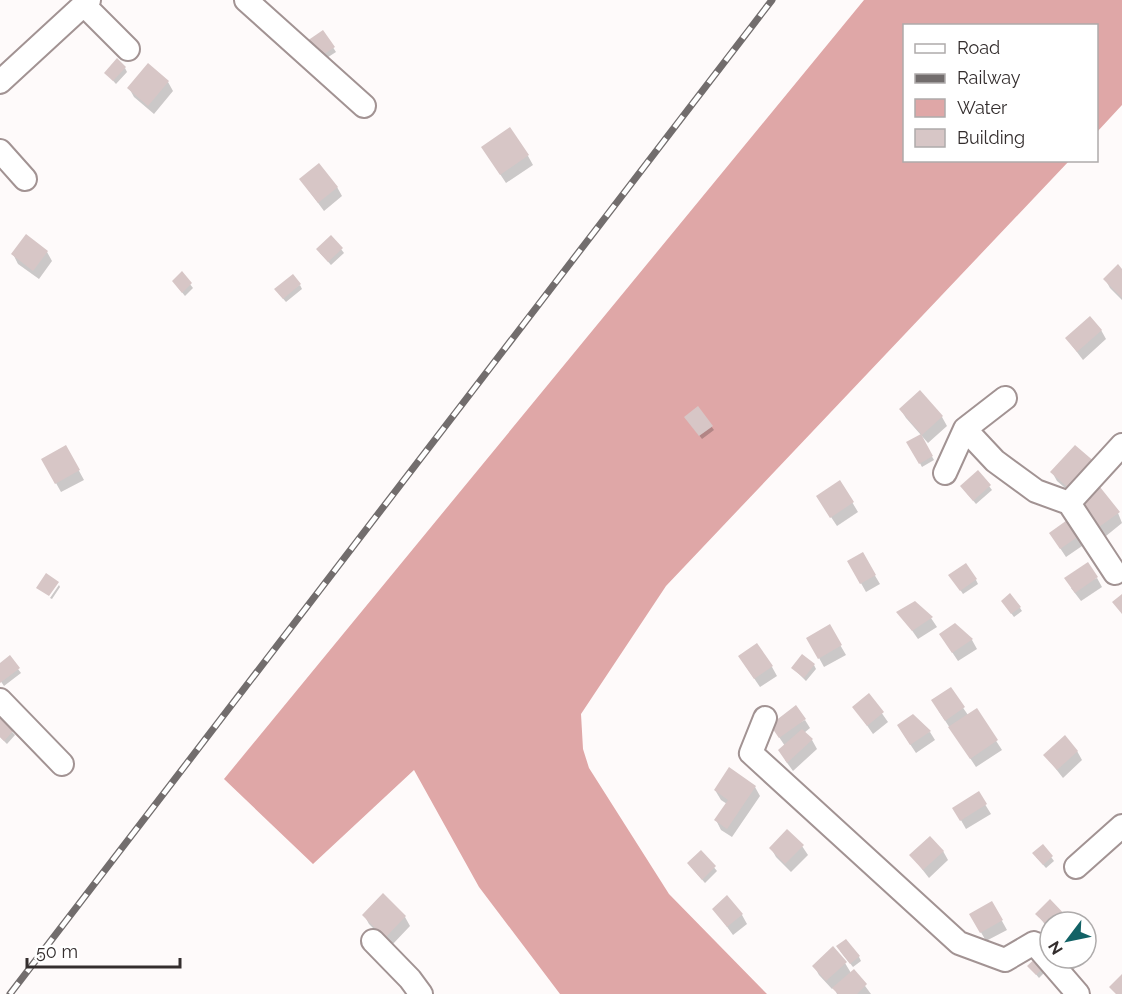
<svg xmlns="http://www.w3.org/2000/svg" width="1122" height="994" font-family="Raleway,sans-serif">
<style>
.water{fill:#dfa7a7}
.shadow{fill:#0003}
.building{fill:#d7c6c6}
.lines{fill:none;stroke-linecap:round;stroke-linejoin:round}
.street-casing{stroke:#a29393;stroke-width:26}
.street{stroke:#fff;stroke-width:22}
.rail-casing{stroke:#726d6d;stroke-width:7}
.rail{stroke:#fff;stroke-width:4.5;stroke-dasharray:14;stroke-linecap:butt}
</style>
<rect width="100%" height="100%" fill="#fefafa"/>
<!-- water -->
<path class="water" d="M864 0H1122V105L1097 132 1096 26H904V160L1069 161 666 586 581 714 583 749 589 768 669 894 767 994H560L479 887 414 770 313 864 224 779Z"/>
<!-- shadow -->
<path class="shadow" d="M323 32 336 52 322 61Z
M125 68 127 72 116 84 106 73Z
M168 82 173 91 154 114 134 97 129 88Z
M488 156H528L533 165 506 183Z
M301 180 337 187 342 196 324 211Z
M27 236 47 252 52 261 39 279 18 264 13 254Z
M341 249 344 253 331 265 320 253Z
M1122 271V300L1110 288 1105 279Z
M182 274 193 288 185 296 176 285Z
M300 285 302 289 286 302 279 294Z
M1101 330 1106 339 1083 360 1067 339Z
M901 410 942 417 947 426 928 443 906 418Z
M688 421 711 426 714 430 702 439Z
M920 436 934 460 922 467 909 443Z
M66 447 84 480 61 492 43 460Z
M1095 464 1078 499 1057 481 1052 472Z
M840 482 858 512 837 526 823 505Z
M989 486 992 490 976 504 964 490Z
M1087 512 1118 513 1122 523 1106 536Z
M1070 520 1085 544 1066 557 1056 542Z
M862 554 880 584 866 592 849 562Z
M1097 578 1102 587 1081 601 1071 588Z
M953 579 976 580 978 584 963 594Z
M59 585 60 587 52 599 50 598Z
M914 603 931 618 937 627 918 639 899 612Z
M1005 605 1020 608 1022 611 1014 617Z
M955 625 972 640 977 649 958 661 946 643Z
M829 626 846 655 824 667 808 638Z
M0 665 18 669 21 673 4 686 0 680Z
M745 665 772 667 777 676 760 687Z
M814 665 816 669 806 681 793 668Z
M950 689 968 715 976 710 1002 750 976 767 938 710Z
M869 695 888 722 873 734 854 707Z
M0 719 15 735 7 744 0 737Z
M805 720 810 728 804 733 812 740 817 749 793 771 785 760V746L777 734Z
M930 732 935 740 916 753 904 735Z
M1077 751 1082 760 1063 778 1045 755Z
M755 787 760 796 732 837 721 830 716 820 727 804 721 800 715 790Z
M978 793 991 814 966 829 954 808Z
M802 846 808 855 791 872 776 857 771 848Z
M1043 846 1054 861 1046 868 1036 857Z
M943 851 948 860 929 878 911 855Z
M701 852 717 871 705 883 691 867Z
M383 895 405 917 410 926 391 946 369 924 364 915Z
M992 903 1007 930 986 941 971 915Z
M714 909 742 915 747 924 733 935Z
M1037 914 1069 920 1070 922H1050V931Z
M1086 943 1092 952 1086 958Z
M840 951 859 957 861 961 853 967Z
M1062 958H1086L1073 970Z
M845 963 851 973 854 971 871 994H837L834 987 832 989 819 975 814 966Z
M1029 966 1047 970 1039 978Z"/>
<!-- building -->
<path class="building" d="M323 30 335 47 318 58 307 41Z
M117 58 126 67 113 81 104 73Z
M148 63 169 81 148 106 127 88Z
M510 127 529 155 500 175 481 147Z
M319 163 338 187 318 203 299 179Z
M26 234 48 251 33 271 11 254Z
M331 235 343 248 328 262 316 249Z
M1118 264 1122 269V298L1103 279Z
M182 271 192 283 182 293 172 281Z
M293 274 301 284 283 299 274 289Z
M1090 316 1102 330 1077 352 1065 338Z
M920 390 943 416 922 435 899 409Z
M698 406 713 426 699 436 684 417Z
M921 434 933 456 919 464 906 442Z
M66 445 80 470 55 484 41 459Z
M1075 445 1096 463 1072 491 1050 472Z
M978 470 991 485 973 501 960 486Z
M840 480 854 502 830 518 816 496Z
M1100 487 1120 512 1099 527 1080 503Z
M1070 518 1082 534 1060 549 1049 533Z
M863 552 876 575 860 584 847 561Z
M1088 562 1098 577 1075 593 1064 578Z
M966 563 977 579 960 591 948 575Z
M46 573 59 582 49 596 36 588Z
M1010 593 1021 607 1011 614 1001 601Z
M1122 594V614L1112 602Z
M915 601 933 617 912 631 896 612Z
M955 623 973 639 952 653 939 634Z
M830 624 842 645 818 659 806 638Z
M757 643 773 666 754 679 738 656Z
M802 654 815 664 804 678 791 668Z
M10 655 20 668 0 683V663Z
M951 687 965 707 945 721 931 700Z
M869 693 884 712 867 726 852 707Z
M796 705 806 719 779 738 770 725Z
M977 708 998 740 970 759 948 727Z
M913 714 931 731 910 745 897 725Z
M0 717 14 730 4 741 0 737Z
M802 729 813 739 787 763 778 750Z
M1065 735 1078 751 1057 770 1043 755Z
M729 767 756 786 727 829 714 820 728 800 714 790Z
M979 791 987 804 960 821 952 808Z
M787 829 804 845 785 864 769 848Z
M930 836 944 851 923 870 909 855Z
M1043 844 1053 856 1043 865 1032 853Z
M701 850 716 866 702 880 687 863Z
M383 893 406 916 385 938 362 915Z
M727 895 743 914 727 927 712 909Z
M1050 899 1070 920 1068 922H1050V928L1035 914Z
M992 901 1003 920 980 933 969 914Z
M846 939 860 956 850 964 836 946Z
M833 946 847 962 826 981 812 966Z
M1038 956 1046 965 1036 975 1027 966Z
M854 969 867 984 857 994H838L832 988Z
M1122 974V994H1116L1109 987Z"/>
<g class="lines">
<defs>
<path id="street" d="M246 0 364 106
M84 5 128 49
M0 82 89 0
M0 151 25 179
M965 429 995 461 1036 491 1069 503 1122 445
M945 473 965 429 1005 398
M1069 503 1115 573
M0 700 62 764
M765 718 751 753 959 943 1005 960 1034 943 1078 994
M1076 867 1122 826
M373 941 410 979 421 994"/>
</defs>
<!-- street casing -->
<use href="#street" class="street-casing"/>
<!-- street -->
<use href="#street" class="street"/>
<defs>
<path id="rail" d="M10 994 772 0"/>
</defs>
<!-- rail casing -->
<use href="#rail" class="rail-casing"/>
<!-- rail -->
<use href="#rail" class="rail"/>
</g>
<!-- legend -->
<rect x="903" y="24" width="195" height="138" fill="#ffffff" stroke="#aeabab" stroke-width="1.5"/>
<rect x="915" y="44" width="30" height="9" fill="#ffffff" stroke="#aeabab" stroke-width="1.5"/>
<text x="957" y="54" font-size="18" fill="#342e2e">Road</text>
<rect x="915" y="74" width="30" height="9" fill="#726d6d" stroke="#aeabab" stroke-width="1.5"/>
<text x="957" y="84" font-size="18" fill="#342e2e">Railway</text>
<rect x="915" y="99" width="30" height="18" fill="#dfa7a7" stroke="#aeabab" stroke-width="1.5"/>
<text x="957" y="114" font-size="18" fill="#342e2e">Water</text>
<rect x="915" y="129" width="30" height="18" fill="#d7c6c6" stroke="#aeabab" stroke-width="1.5"/>
<text x="957" y="144" font-size="18" fill="#342e2e">Building</text>
<!-- north arrow -->
<g transform="translate(1068 940) rotate(238)"><circle r="28" fill="#ffffff" stroke="#aeabab" stroke-width="1.5"/>
<path d="M0-4.5L10 22L0 15L-10 22Z" fill="#126266"/>
<text y="-9" font-size="16" font-weight="bold" text-anchor="middle" fill="#342e2e">N</text>
</g>
<!-- scale -->
<path d="M27 958v9h153v-9" fill="none" stroke="#342e2e" stroke-width="3"/>
<text x="36" y="958" font-size="18" fill="#342e2e" stroke="#ffffff" stroke-width="4.5" paint-order="stroke">50 m</text>
</svg>
